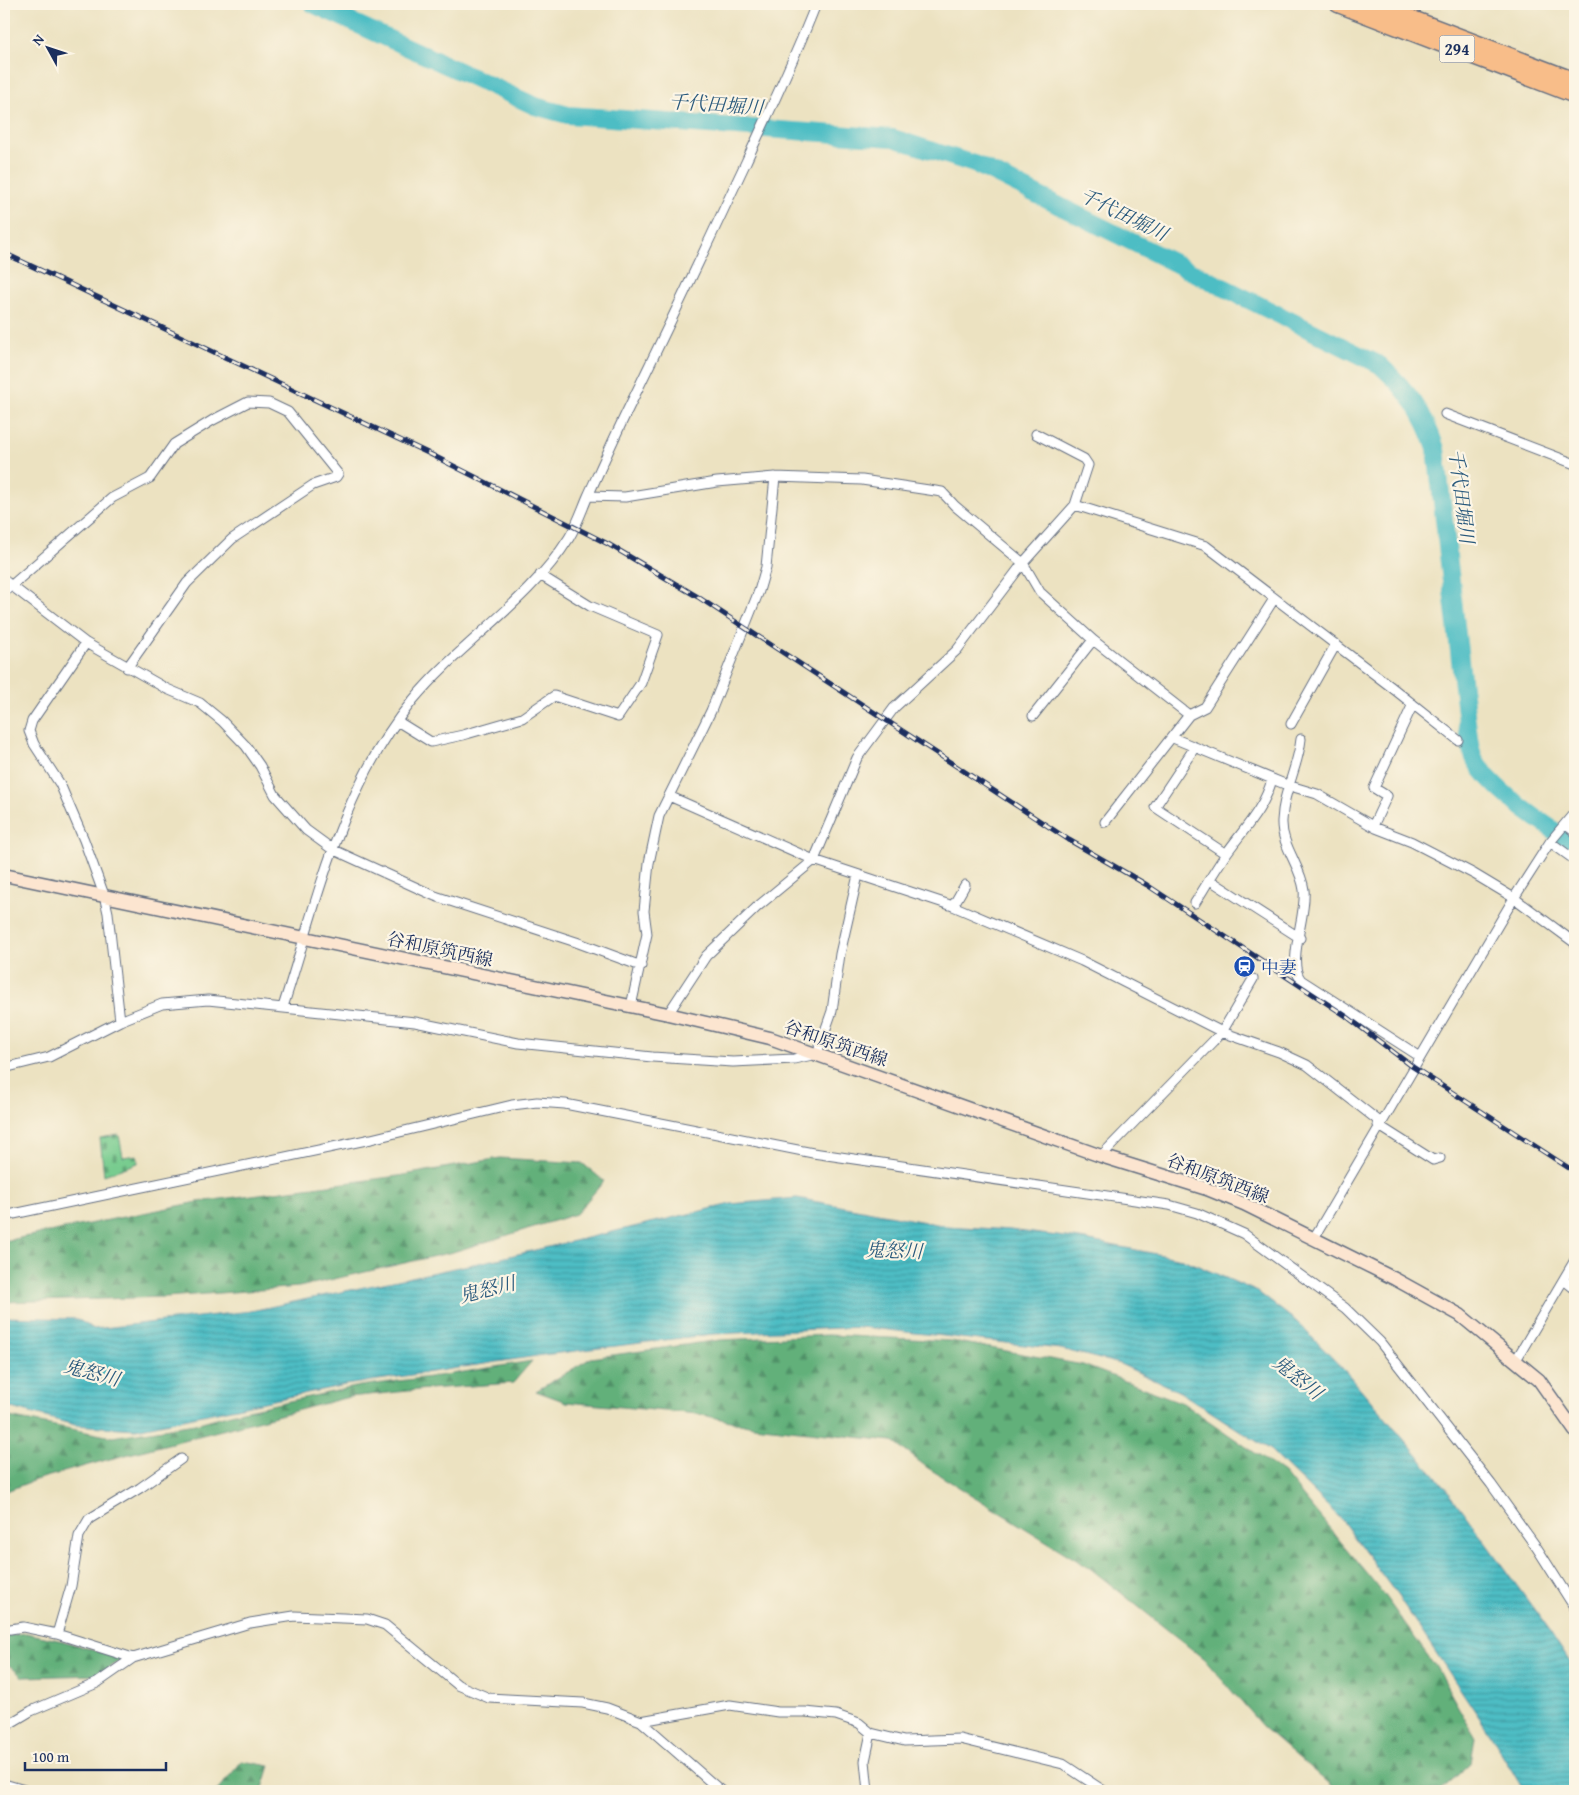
<svg xmlns="http://www.w3.org/2000/svg" width="1579" height="1795" font-family="'Gentium Book Plus','Noto Serif JP',serif">
<style>
.forest{fill:url(#forest-firs);stroke:#3e706c}
.cemetery{fill:url(#cemetery-stones);stroke:#4a7e76}
.water{fill:url(#water-rules);stroke:#347691}
.lines{fill:none;stroke-linecap:round;stroke-linejoin:round}
.river{stroke:#4ebdc4;stroke-width:18}
.street-casing{stroke:#646e81;stroke-width:11}
.secondary-casing{stroke:#646e81;stroke-width:15}
.highway-casing{stroke:#646e81;stroke-width:19}
.street{stroke:#fff;stroke-width:9}
.secondary{stroke:#fce5d0;stroke-width:12}
.highway{stroke:#f8bd89;stroke-width:16}
.rail-casing{stroke:#1b2f5e;stroke-width:5}
.rail{stroke:#fcf5e5;stroke-width:3;stroke-dasharray:9;stroke-linecap:butt}
.labels{text-anchor:middle;dominant-baseline:central;stroke-width:4.5;stroke-linejoin:round;paint-order:stroke}
.shield{fill:#fcf5e5;stroke:#5e6a86;stroke-width:1}
.shield-label{font-size:16px;font-weight:bold;fill:#1b2f5e}
.street-label{font-size:18px;fill:#1b2f5e;stroke:#fcf5e5}
.transit-label{font-size:18px;fill:#164399;stroke:#fcf5e5;text-anchor:start}
.water-label{font-size:19px;font-style:italic;fill:#2a5a7d;stroke:#fcf5e5}
</style>
<defs>
<pattern id="forest-firs" width="22" height="20" patternUnits="userSpaceOnUse" patternTransform="scale(1.25)"><rect width="22" height="20" fill="#62b07a"/><path d="M5 1l3.5 6h-7zM16 11l3.5 6h-7z" fill="#509067"/></pattern>
<pattern id="cemetery-stones" width="16" height="16" patternUnits="userSpaceOnUse" patternTransform="scale(1.25)"><rect width="16" height="16" fill="#78cc8f"/><path d="M2 7V4a2 2 0 0 1 4 0v3zM10 15v-3a2 2 0 0 1 4 0v3z" fill="#62a678"/></pattern>
<pattern id="water-rules" width="6" height="5" patternUnits="userSpaceOnUse" patternTransform="scale(1.25)"><rect width="6" height="5" fill="#4ebdc4"/><path d="M0 2.5h6" fill="none" stroke="#409aa2"/></pattern>
</defs>
<rect width="100%" height="100%" fill="#fcf5e5"/>
<filter id="ink" filterUnits="userSpaceOnUse"><feTurbulence type="fractalNoise" baseFrequency=".02" numOctaves="2"/><feDisplacementMap in="SourceGraphic" scale="10" xChannelSelector="R" yChannelSelector="G"/><feConvolveMatrix kernelMatrix="1 2 1 2 8 2 1 2 1" color-interpolation-filters="sRGB"/></filter>
<filter id="wash" filterUnits="userSpaceOnUse"><feTurbulence type="fractalNoise" baseFrequency=".0096" numOctaves="4" result="noise"/><feDisplacementMap in="SourceGraphic" scale="20" xChannelSelector="R" yChannelSelector="G"/><feGaussianBlur stdDeviation="1.12" result="paint"/><feColorMatrix in="noise" values="0 0 0 0 0 0 0 0 0 0 0 0 0 0 0 0 0 1.4 0 .05"/><feComposite in="paint" operator="in"/></filter>
<g filter="url(#wash)">
<rect width="100%" height="100%" fill="#ece2c1"/>
<!-- forest -->
<path class="forest" d="M500 1158 582 1163 604 1181 576 1214 453 1252 299 1287 166 1297 4 1302V1241L198 1202 398 1176Z
M828 1335 952 1341 1083 1365 1183 1403 1284 1473 1378 1587 1436 1667 1475 1737 1471 1763 1440 1791H1337L1262 1726 1204 1659 1091 1569 928 1468 892 1441 753 1426 698 1414 566 1402 536 1391 591 1358 720 1340Z
M532 1361 513 1383 428 1389 349 1397 110 1459 35 1480 4 1492V1416L112 1437 195 1424 238 1412 360 1386 445 1375Z
M26 1633 63 1641 123 1659 98 1675 23 1677 5 1662 4 1636Z
M242 1761 270 1766 262 1791H217Z"/>
<!-- cemetery -->
<path class="cemetery" d="M119 1135 123 1157 137 1155 138 1163 104 1175 100 1138Z"/>
<!-- water -->
<path class="water" d="M797 1198 947 1226 1010 1230 1080 1239 1182 1259 1258 1292 1297 1322 1347 1373 1448 1491 1549 1630 1575 1670V1791H1524L1489 1732 1400 1599 1341 1519 1270 1450 1180 1392 1120 1364 1061 1349 861 1327 713 1334 543 1355 345 1385 136 1429 75 1425 4 1406V1317L77 1319 94 1329 251 1311 497 1259 731 1204Z"/>
<g class="lines">
<!-- river -->
<path class="river" d="M313 4 535 106 568 115 893 138 977 165 1380 365C1408 391 1424 412 1436 449L1467 722C1469 734 1469 749 1475 760 1496 795 1543 821 1575 846"/>
</g>
</g>
<g filter="url(#ink)">
<g class="lines">
<defs>
<path id="street" d="M1445 414 1575 464
M588 496 625 497 717 482 775 477 862 480 942 492 955 506 1023 563 1040 592 1093 640 1189 715
M1075 505 1206 546 1390 686 1458 740
M4 580 86 643 167 689 200 703 222 721 246 746 260 766 275 795 306 830 332 849 435 896 576 942 641 966
M4 592 112 498 150 478 174 444 213 420 248 402 269 403 288 412 338 474 336 477 313 485 232 539 187 583 127 668
M86 643 32 721 29 731 34 744 60 784 84 840 104 895 108 913 120 1021
M1033 716 1093 640
M397 721 431 742 463 735 522 718 554 696 618 717 641 683 658 635 590 606 540 575
M1291 724 1336 644
M1173 738 1287 785 1317 794 1376 828 1412 842 1474 874 1514 898 1575 943
M1301 739C1298 768 1283 791 1282 821 1281 846 1301 866 1304 890 1307 915 1286 962 1301 980L1419 1056
M1195 747 1155 807 1226 854
M669 796 814 860 953 906 1082 961 1222 1032 1279 1052 1307 1065 1380 1122
M1105 822 1189 715 1205 707 1274 599
M1565 824 1575 832
M1373 826 1387 796 1374 788 1413 704
M1550 842 1575 860
M1210 880 1300 938
M1195 903C1205 887 1215 870 1226 854 1243 830 1265 808 1272 779
M953 906 965 885
M631 1006 647 934 644 911 649 863 659 816 711 711 759 591 766 567 775 477
M283 1007C317 902 341 787 413 700 460 643 529 602 569 538 577 525 582 510 588 496 603 463 618 429 634 397 672 319 709 241 746 162 770 110 795 58 816 4
M668 1014 706 956 757 907 814 860 857 758 894 708 957 650 1023 563 1075 505 1088 465 1084 459 1036 434
M4 1068 49 1057 120 1021 162 1004 208 1000 415 1022 518 1043 652 1057 733 1062 794 1059 817 1054 832 1011 840 954 858 875
M1378 1125 1433 1160 1440 1158
M1101 1156 1222 1032 1253 979
M4 1216 371 1139 512 1105 537 1102 565 1104 813 1153 1169 1205 1197 1213 1244 1234 1345 1308 1380 1342 1491 1484 1537 1548 1575 1608
M1314 1238 1514 898 1550 842 1575 812
M1564 1280 1575 1289
M1516 1360 1575 1260
M4 1630 23 1627 57 1634 133 1658
M57 1634 71 1586 79 1536 89 1519 140 1488 181 1459
M641 1721 730 1705 778 1712H805L836 1715 859 1723 871 1733 904 1741 960 1739 1063 1764 1104 1791
M4 1727 31 1711 97 1683 133 1658 250 1623 294 1616 367 1619 385 1625 458 1685 489 1698 583 1703 607 1708 641 1721 721 1791
M4 1784 28 1791
M868 1791 865 1761 871 1733"/>
<path id="secondary" d="M4 875 668 1014 770 1038 1101 1156 1207 1189 1244 1204 1395 1279 1460 1315 1539 1380 1575 1431"/>
<path id="highway" d="M1338 4 1575 95
M1373 4 1575 81"/>
</defs>
<!-- street casing -->
<use href="#street" class="street-casing"/>
<!-- secondary casing -->
<use href="#secondary" class="secondary-casing"/>
<!-- highway casing -->
<use href="#highway" class="highway-casing"/>
<!-- street -->
<use href="#street" class="street"/>
<!-- secondary -->
<use href="#secondary" class="secondary"/>
<!-- highway -->
<use href="#highway" class="highway"/>
<defs>
<path id="rail" d="M4 253 432 455 608 544 698 597 1069 840 1147 885 1346 1016 1413 1067 1575 1172"/>
</defs>
<!-- rail casing -->
<use href="#rail" class="rail-casing"/>
<!-- rail -->
<use href="#rail" class="rail"/>
</g>
</g>
<!-- icons -->
<defs>
<symbol id="station-disc" viewBox="-11 -11 22 22"><circle r="9.5" fill="#1a4fb4" stroke="#fcf5e5"/><path d="M-3-6H3Q5-6 5-4V2Q5 4 3 4L4.5 6H3L1.5 4h-3L-3 6H-4.5L-3 4Q-5 4-5 2V-4Q-5-6-3-6ZM-3.5-4v3h7v-3ZM-3.5 1v1.5H-2V1ZM2 1v1.5H3.5V1Z" fill="#fff"/></symbol>
</defs>
<g fill-rule="evenodd">
<use href="#station-disc" x="1232" y="954" width="25" height="25"/>
</g>
<g class="labels">
<!-- shield labels -->
<rect class="shield" x="1439.5" y="35.5" width="35" height="27" rx="4"/>
<g class="shield-label">
<text x="1457" y="49">294</text>
</g>
<!-- street labels -->
<g class="street-label">
<text transform="translate(440 949) rotate(12)">谷和原筑西線</text>
<text transform="translate(836 1043) rotate(19)">谷和原筑西線</text>
<text transform="translate(1218 1178) rotate(21)">谷和原筑西線</text>
</g>
<!-- transit labels -->
<g class="transit-label">
<text x="1261" y="967">中妻</text>
</g>
<!-- water labels -->
<g class="water-label">
<text transform="translate(716 104) rotate(4)">千代田堀川</text>
<text transform="translate(1124 214) rotate(26)">千代田堀川</text>
<text transform="translate(1462 496) rotate(83)">千代田堀川</text>
<text transform="translate(894 1250) rotate(2)">鬼怒川</text>
<text transform="translate(487 1289) rotate(-14)">鬼怒川</text>
<text transform="translate(92 1372) rotate(15)">鬼怒川</text>
<text transform="translate(1298 1377) rotate(39)">鬼怒川</text>
</g>
</g>
<!-- margin -->
<rect width="1579" height="1795" fill="none" stroke="#fcf5e5" stroke-width="20"/>
<!-- north arrow -->
<g transform="translate(48 48) rotate(310)" stroke="#fcf5e5" stroke-width="4" paint-order="stroke">
<path d="M0-4L9 19L0 12L-9 19Z" fill="#1b2f5e"/>
<text y="-8" font-size="14" font-weight="bold" text-anchor="middle" fill="#1b2f5e">N</text>
</g>
<!-- scale -->
<path d="M25 1762v8h141v-8" fill="none" stroke="#1b2f5e" stroke-width="2.5"/>
<text x="32" y="1762" font-size="15" fill="#1b2f5e" stroke="#fcf5e5" stroke-width="4" paint-order="stroke">100 m</text>
</svg>
